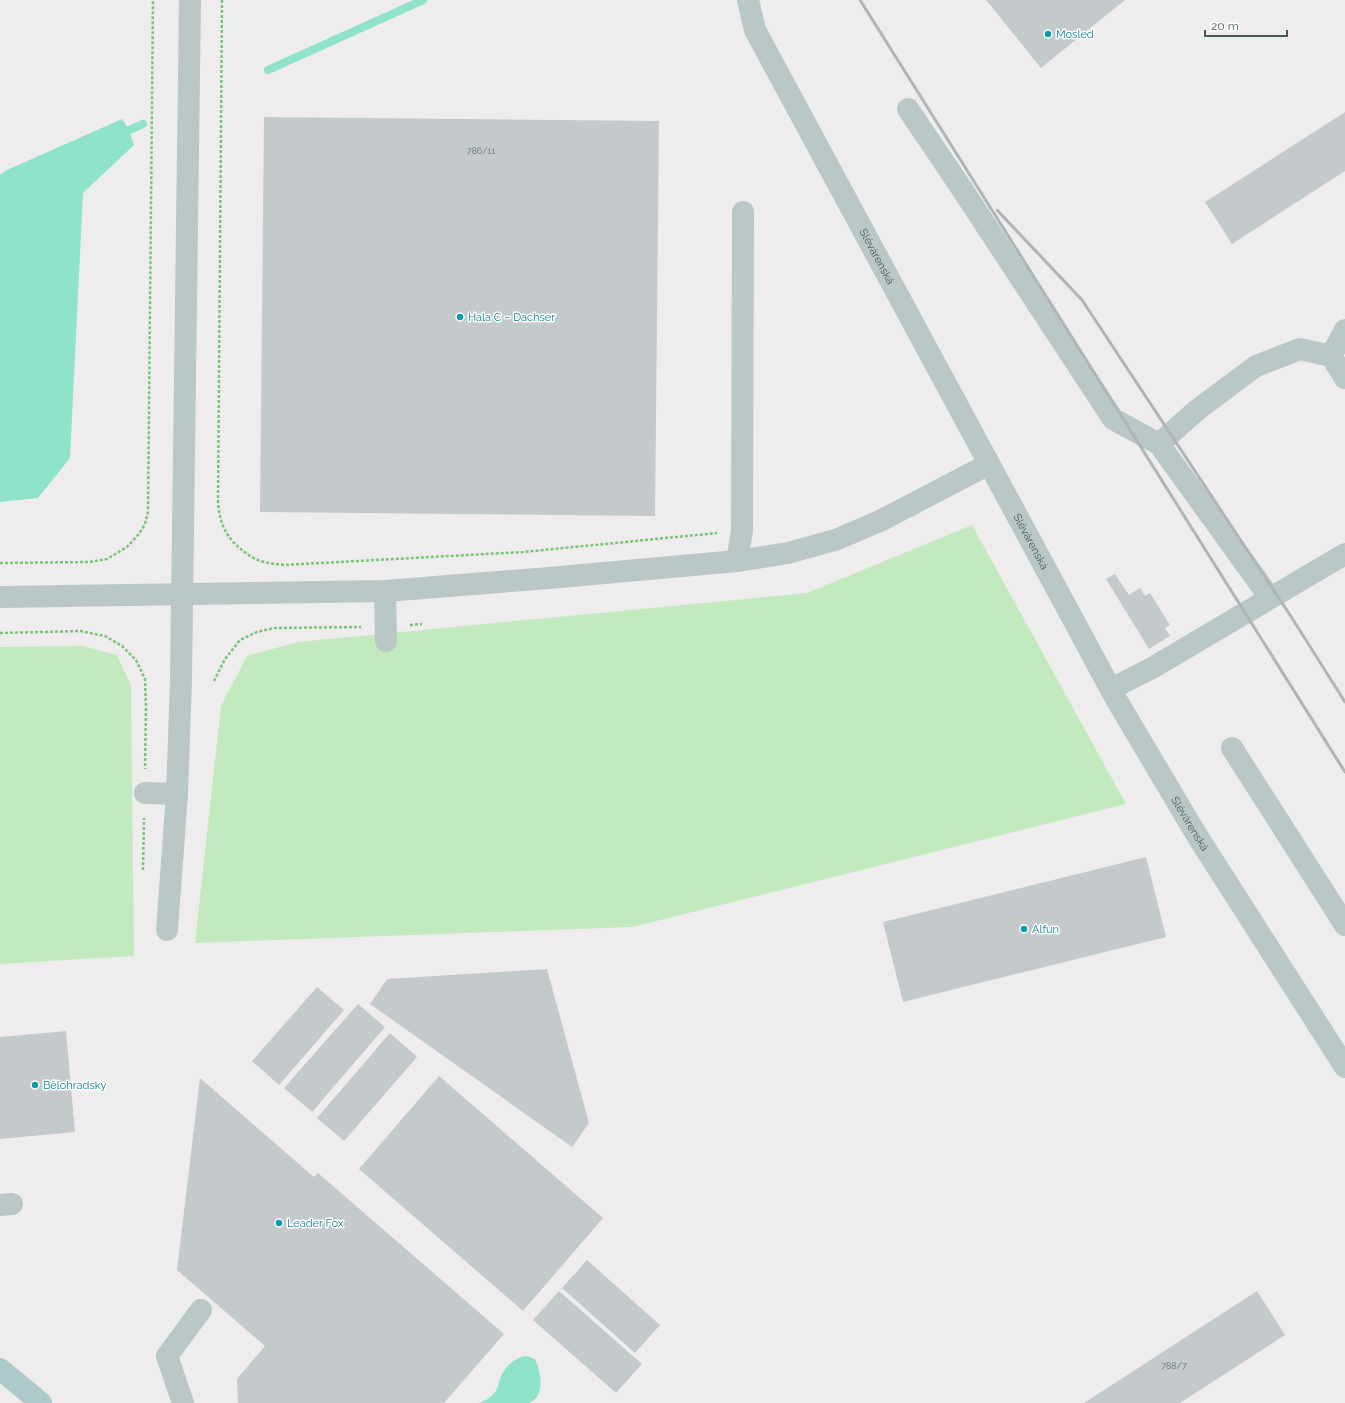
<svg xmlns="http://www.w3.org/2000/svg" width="1345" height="1403" font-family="Raleway,sans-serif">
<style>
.green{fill:#c3eabe}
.water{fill:#8fe3ca}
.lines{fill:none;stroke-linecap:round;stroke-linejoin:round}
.stream{stroke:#8fe3ca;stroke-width:8}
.building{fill:#c4cacc}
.path{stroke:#79c479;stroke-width:2.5;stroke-dasharray:3 2;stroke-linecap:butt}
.minor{stroke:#b9c8c7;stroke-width:22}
.major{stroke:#aec9c9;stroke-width:22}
.rail{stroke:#afb5b6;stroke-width:3}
.culture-dot{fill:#0f9aa8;stroke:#fff;stroke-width:1.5}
.labels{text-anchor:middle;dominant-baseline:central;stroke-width:3;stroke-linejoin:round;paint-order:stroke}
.number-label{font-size:9px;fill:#667474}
.culture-label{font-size:11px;fill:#0d838f;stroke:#fff;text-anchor:start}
.street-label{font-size:11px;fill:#465857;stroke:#fff}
</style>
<rect width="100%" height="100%" fill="#efecee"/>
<!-- green -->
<path class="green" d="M972 525 1126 804 632 927 195 943 221 706 247 656 298 642 807 593Z
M82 646 117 655 131 686 134 956 0 964V647Z"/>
<!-- water -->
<path class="water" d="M122 119 129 130 134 145 83 193 70 458 38 498 0 502V175L7 170Z
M527 1356 535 1359C541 1372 546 1396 529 1403 523 1403 487 1403 479 1403 485 1401 490 1398 494 1393 498 1390 498 1383 500 1379 504 1367 515 1357 527 1356Z"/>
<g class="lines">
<!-- stream -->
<path class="stream" d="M268 70 423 0
M120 134 143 124"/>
</g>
<!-- building -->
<path class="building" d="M986 0H1125L1041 68Z
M1345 112V171L1232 244 1205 202Z
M264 117 659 121 655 516 260 512Z
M1115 574 1129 595 1140 588 1145 596 1150 593 1170 625 1165 628 1170 636 1149 649 1106 579Z
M1146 857 1166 937 903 1002 883 922Z
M547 969 589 1123 572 1147 370 1004 387 979Z
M317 987 344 1010 279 1085 252 1061Z
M358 1004 385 1027 312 1112 284 1088Z
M66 1031 75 1132 0 1139V1037Z
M390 1033 417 1057 344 1141 317 1118Z
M439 1076 603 1218 523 1311 359 1169Z
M200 1078 314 1177 318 1173 504 1334 444 1403H238L237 1379 265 1346 177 1270Z
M587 1260 660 1325 635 1353 562 1288Z
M559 1291 642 1364 616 1393 533 1320Z
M1257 1291 1285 1335 1180 1403H1084Z"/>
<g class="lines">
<!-- path -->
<path class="path" d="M222 0 218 500C219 523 226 539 246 553 251 557 258 561 265 562 271 564 277 564 284 565L523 552 717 533
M0 563 90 562 107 559 127 547 139 534 145 524 148 512 153 0
M410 625 422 624
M0 633 80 631 105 636 122 646 136 660 145 679 146 706 145 769
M214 681 225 659 240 640 257 632 274 628 361 627
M143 870 144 818"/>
<!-- minor -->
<g class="minor">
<path id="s1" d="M748 0 755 30 1116 699 1196 834 1345 1067"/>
<path d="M908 109 960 186 1113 419 1159 444"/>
<path d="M1345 330 1331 356 1345 378"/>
<path d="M737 561 742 531 743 212"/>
<path d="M385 591 386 641"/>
<path d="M0 597 385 591 549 578 737 561 788 553 838 539 882 520 989 464"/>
<path d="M1270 598 1159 444 1197 410 1256 366 1300 349 1331 356"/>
<path d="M1111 689 1152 668 1345 554"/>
<path d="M1232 748 1345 925"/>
<path d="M145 793 177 794"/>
<path d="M167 930 177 794 181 681 190 0"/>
<path d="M0 1205 12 1204"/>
<path d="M183 1403 167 1356 201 1310"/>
</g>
<!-- major -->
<path class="major" d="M0 1369 41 1403"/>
<!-- rail -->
<path class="rail" d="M860 0 1345 772
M997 210 1082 300 1292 618 1345 702"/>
</g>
<!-- markers -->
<g class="culture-dot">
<circle cx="1048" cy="34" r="4"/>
<circle cx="460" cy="317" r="4"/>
<circle cx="1024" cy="929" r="4"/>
<circle cx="35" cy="1085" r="4"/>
<circle cx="279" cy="1223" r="4"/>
</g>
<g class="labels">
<!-- number labels -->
<g class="number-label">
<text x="481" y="151">786/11</text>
<text x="1174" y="1366">788/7</text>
</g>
<!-- culture labels -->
<g class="culture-label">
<text x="1056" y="34">Mosled</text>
<text x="468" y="317">Hala C – Dachser</text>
<text x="1032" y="929">Alfun</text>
<text x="43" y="1085">Bělohradský</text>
<text x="287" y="1223">Leader Fox</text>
</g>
<!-- street labels -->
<g class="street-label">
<text stroke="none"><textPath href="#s1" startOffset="288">Slévárenská</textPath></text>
<text stroke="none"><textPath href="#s1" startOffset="612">Slévárenská</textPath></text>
<text stroke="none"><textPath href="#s1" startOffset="936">Slévárenská</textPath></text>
</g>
</g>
<!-- scale -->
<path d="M1205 30v6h82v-6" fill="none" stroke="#465857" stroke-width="2"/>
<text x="1211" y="30" font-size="12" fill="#465857" stroke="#ffffff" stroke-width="3" paint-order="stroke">20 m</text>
</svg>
